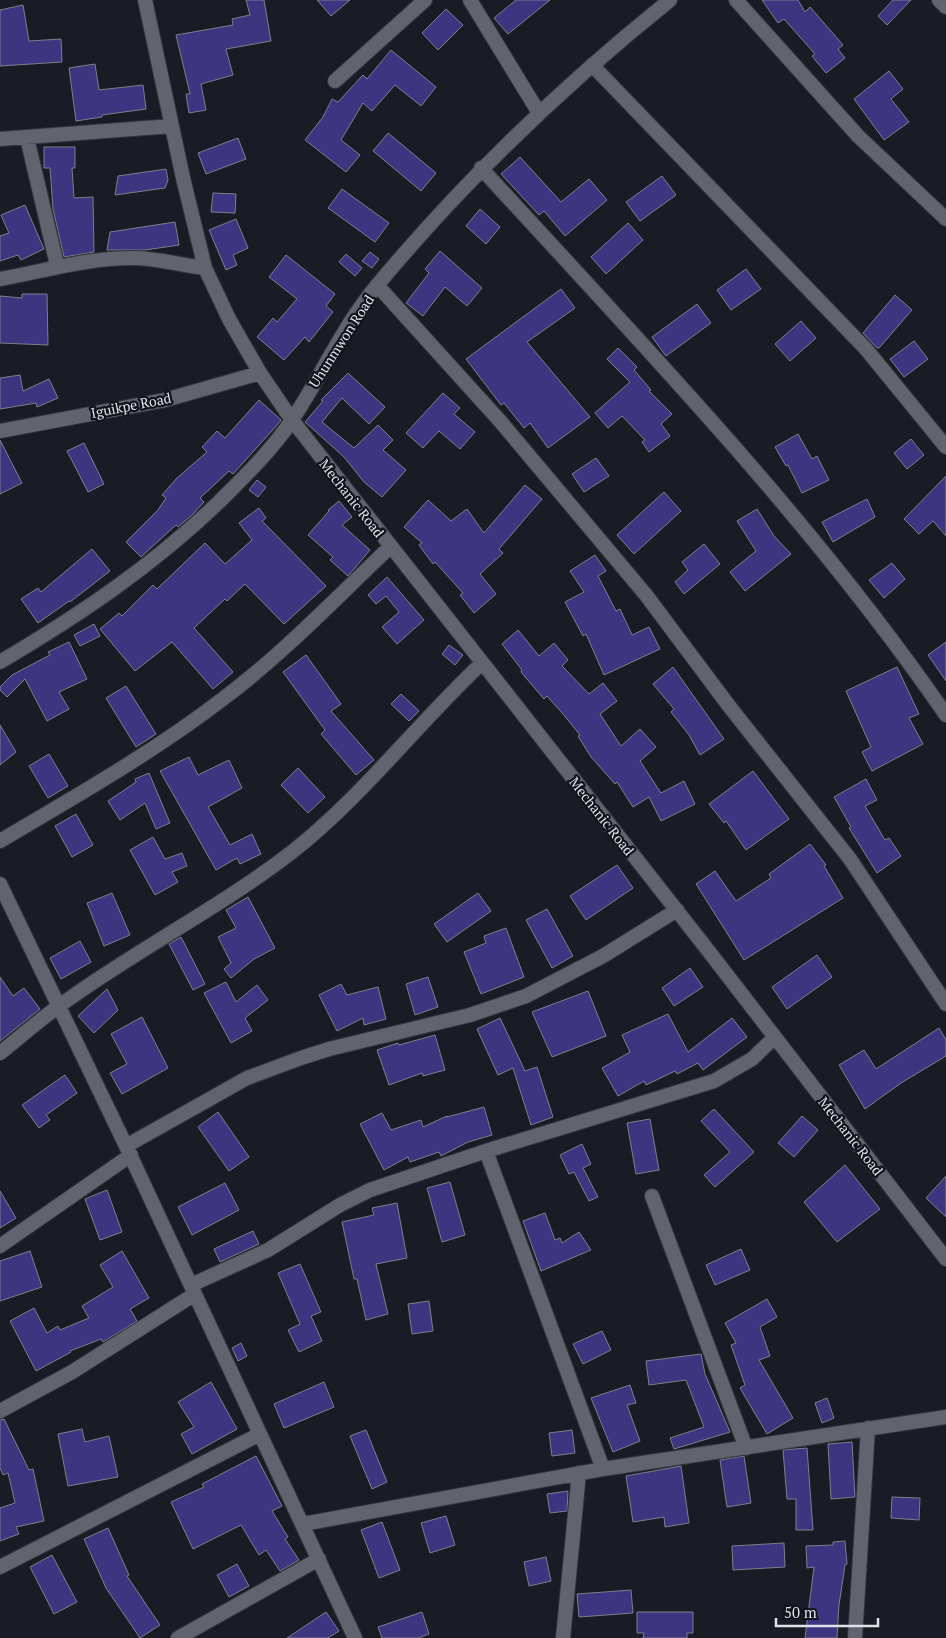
<svg xmlns="http://www.w3.org/2000/svg" width="946" height="1638" font-family="'PT Serif',serif">
<style>
.building{fill:#3d3580;stroke:#7e7f8c}
.lines{fill:none;stroke-linecap:round;stroke-linejoin:round}
.minor-casing{stroke:#36363e;stroke-width:16}
.minor{stroke:#62636f;stroke-width:14}
.labels{text-anchor:middle;dominant-baseline:central;stroke-width:4.5;stroke-linejoin:round;paint-order:stroke}
.street-label{font-size:14px;fill:#e0e1e8;stroke:#12121c}
</style>
<rect width="100%" height="100%" fill="#1b1b25"/>
<!-- building -->
<path class="building" d="M246 0H264L271 41 226 49 233 75 201 84 206 110 189 113 186 94H190L176 35 233 25 232 19 250 15Z
M317 0H350L331 16Z
M516 0H550L508 34 494 18Z
M762 0H798L805 12 810 7 843 45 838 49 845 58 826 73 812 56 815 54 784 19 778 23Z
M893 0H911L887 25 878 16Z
M23 5 29 41 61 39 62 62 0 66V10Z
M446 9 463 25 438 50 422 33Z
M391 50 436 87 421 106 395 85 372 111 363 103 341 140 360 155 346 172 305 140 323 117 332 99 338 102 363 75 367 79Z
M95 64 99 90 143 85 146 109 102 115V117L76 121 69 68Z
M889 71 903 89 891 99 909 122 884 140 854 99Z
M388 133 436 173 421 191 373 151Z
M238 138 246 159 206 174 198 153Z
M44 147H75V168H72L74 198 93 197 94 252 64 257 53 209 50 168H44Z
M520 157 561 202 589 179 607 200 565 236 544 211 539 215 501 174Z
M166 169 168 180 165 188 115 195 118 176Z
M662 176 676 195 640 221 626 202Z
M342 189 389 223 375 242 328 208Z
M213 193 236 194 235 213 211 212Z
M25 205 44 249 21 260 18 255 0 261V236L9 233 1 215Z
M480 209 500 227 486 244 466 226Z
M236 219 248 248 233 255 237 265 226 270 209 230Z
M175 222 179 245 145 250H107L110 232Z
M628 223 643 240 606 274 591 257Z
M440 251 482 288 467 306 445 287 423 316 406 303 429 273 425 269Z
M370 252 379 259 372 268 362 261Z
M346 254 362 268 355 276 339 262Z
M286 255 335 294 326 306 333 312 309 342 305 337 284 360 257 337 273 318 277 322 297 299 269 277Z
M746 269 761 289 731 310 717 290Z
M561 289 575 308 527 342 590 417 548 448 530 423 524 428 504 403 501 405 466 359Z
M22 294H47L48 345 0 343V296L22 298Z
M895 295 912 310 879 348H877L863 333Z
M697 304 711 323 666 356 652 337Z
M801 321 816 338 790 361 775 344Z
M914 341 928 359 904 377 890 359Z
M618 348 637 367 634 370 651 390 649 391 672 414 661 424 670 436 649 452 642 442 645 440 622 416 608 428 595 413 630 382 607 359Z
M348 373 385 407 369 424 342 398 322 422 354 448 378 425 393 440 383 450 406 470 382 497 364 482 344 457 305 422 323 401 321 400Z
M20 375 23 391 49 379 58 398 37 407 36 403 0 409V378Z
M443 393 460 408 454 414 475 432 460 449 439 431 423 448 406 433Z
M259 400 281 420 278 424 233 474 229 471 200 498 204 502 193 514 178 527 176 525 141 557 126 542 158 510 166 498 162 495 177 478 207 452 202 447 217 431 225 438Z
M798 434 812 459 817 456 829 480 802 493 788 465 786 466 775 447Z
M911 439 924 455 907 469 894 453Z
M0 440 22 483 0 494Z
M84 443 104 484 88 492 67 451Z
M596 458 609 476 584 492 572 474Z
M946 476V536L933 521 919 534 904 519Z
M257 480 266 487 258 497 249 490Z
M525 485 542 499 499 549 503 553 480 574 496 594 474 613 460 595 463 593 435 562 433 564 419 545 422 543 404 527 428 500 451 521 467 509 484 533Z
M664 492 681 511 634 554 617 535Z
M867 499 875 517 833 542 822 522Z
M339 501 352 517 342 525 370 550 348 576 330 560 333 557 308 535 329 511 328 510Z
M259 508 266 518 262 521 326 586 284 624 245 584 227 601 225 599 194 628 233 672 213 689 172 642 135 671 100 629 119 613 122 616 153 585 157 589 205 543 225 564 252 540 239 523Z
M757 509 774 536 791 554 745 591 730 572 756 551 737 521Z
M704 544 720 564 684 594 675 582 688 570 682 562Z
M92 549 110 571 70 602 69 601 38 623 21 599 38 588 41 592Z
M595 555 606 571 598 576 616 611 620 609 632 635 649 627 660 649 604 675 586 634 583 636 565 602 584 592 570 571Z
M892 563 905 579 884 598 869 580Z
M387 577 424 620 397 644 382 627 399 612 386 596 376 604 368 595Z
M94 624 100 636 80 646 74 635Z
M518 630 539 656 554 643 568 660 562 666 589 694 603 683 617 701 600 714 621 746 640 729 656 747 640 761 661 793 684 781 695 804 661 821 649 797 633 807 617 782 615 784 591 757 578 736 580 735 563 714 547 696 544 699 521 672 522 670 502 644Z
M69 642 87 679 59 692 69 709 47 721 25 679 7 697 0 690V687L12 675 50 655 48 652Z
M946 642V681L928 655Z
M449 645 463 655 455 665 442 654Z
M306 655 341 704 331 711 374 760 356 775 321 734 325 730 283 672Z
M673 667 724 739 700 755 689 735 671 712 674 709 653 684Z
M897 667 919 714 909 718 923 744 872 771 862 752 871 747 846 691Z
M126 686 156 734 136 747 106 698Z
M401 694 419 711 409 721 391 704Z
M0 725 16 752 0 765Z
M49 754 68 786 48 798 29 766Z
M189 757 198 775 229 760 242 788 208 807 230 845 252 834 261 854 240 864 237 858 216 870 160 771Z
M298 768 325 797 308 813 281 785Z
M753 771 789 819 746 850 726 821 724 823 709 804Z
M149 773 170 823 156 829 145 803 120 820 108 801 136 782 135 779Z
M866 779 877 800 865 806 885 840 889 838 901 856 877 873 849 828 851 827 834 797Z
M76 814 93 845 72 857 55 826Z
M153 837 165 859 182 853 187 866 172 872 178 882 155 895 130 850Z
M810 844 826 865 824 866 843 898 744 960 696 884 715 871 736 901 771 878 769 874Z
M617 865 633 888 586 920 570 896Z
M112 893 130 935 104 946 87 903Z
M478 893 491 911 447 942 434 924Z
M248 897 275 948 254 959 231 978 224 969 231 963 218 937 236 928 226 910Z
M547 909 573 956 552 968 526 920Z
M506 928 524 977 481 994 464 952 486 943 484 936Z
M181 937 205 984 193 990 169 944Z
M80 941 91 962 61 979 50 958Z
M817 955 832 977 787 1009 772 987Z
M690 968 703 987 674 1006 662 988Z
M0 977 13 996 24 988 40 1009 0 1041Z
M428 977 438 1007 415 1015 406 984Z
M226 982 236 1002 257 985 268 1000 245 1018 252 1031 231 1043 204 993Z
M341 984 347 995 378 987 386 1019 364 1025 363 1018 337 1031 319 995Z
M107 989 118 1010 94 1033 78 1016Z
M588 991 606 1036 552 1057 532 1012Z
M668 1014 688 1052 732 1018 747 1037 703 1070 698 1063 677 1074 675 1071 646 1085 644 1081 618 1096 602 1068 630 1052 622 1035Z
M142 1017 168 1068 122 1094 110 1073 127 1064 111 1034Z
M500 1018 525 1071 537 1067 553 1117 531 1125 513 1068 498 1075 477 1029Z
M939 1028 946 1040V1056L901 1083 865 1109 839 1065 864 1050 876 1069Z
M435 1035 445 1070 423 1076 422 1073 389 1085 377 1050 398 1043 399 1045Z
M65 1075 77 1093 46 1115 50 1120 39 1128 22 1105Z
M484 1107 492 1135 468 1142 441 1156 439 1152 410 1162 408 1157 384 1170 360 1124 382 1113 391 1130 421 1120 423 1127 447 1116V1117Z
M714 1109 754 1152 715 1187 704 1175 730 1152 701 1121Z
M218 1112 249 1157 229 1171 198 1127Z
M802 1116 818 1130 794 1157 778 1143Z
M650 1119 659 1170 636 1174 627 1123Z
M582 1144 591 1164 583 1168 598 1197 589 1201 574 1172 569 1174 560 1155Z
M845 1165 880 1209 837 1242 804 1202Z
M946 1176V1217L926 1198Z
M450 1182 465 1235 442 1242 427 1188Z
M225 1183 239 1210 192 1235 178 1207Z
M107 1190 122 1232 100 1240 85 1199Z
M0 1191 16 1218 0 1228Z
M397 1203 407 1258 376 1264 388 1314 366 1320 357 1279H354L342 1222 374 1215 372 1208Z
M545 1213 555 1240 560 1238 562 1243 579 1232 591 1250 541 1271 523 1221Z
M253 1231 259 1244 220 1262 214 1249Z
M741 1249 750 1270 715 1285 706 1265Z
M30 1251 42 1287 0 1301V1261Z
M122 1251 149 1298 130 1309 137 1321 103 1342 101 1339 70 1351 71 1352 36 1371 10 1321 34 1308 47 1333 58 1326 60 1330 89 1318 82 1306 113 1287 100 1265Z
M300 1264 321 1312 311 1316 322 1341 299 1352 288 1330 300 1324 278 1273Z
M767 1299 777 1317 760 1327 770 1356 759 1360 793 1418 767 1434 740 1388 745 1385 731 1345 736 1343 725 1323Z
M429 1301 433 1331 412 1334 408 1304Z
M602 1331 611 1350 583 1364 573 1344Z
M241 1343 247 1356 238 1361 232 1348Z
M701 1354 705 1374 730 1432 674 1449 670 1438 704 1427 686 1380 649 1385 646 1361Z
M211 1382 237 1429 192 1454 181 1434 194 1427 178 1402Z
M324 1382 334 1407 284 1428 274 1404Z
M630 1385 636 1403 627 1405 640 1441 613 1452 591 1398Z
M827 1398 834 1418 822 1423 815 1403Z
M4 1419 29 1470 33 1469 44 1521 16 1527 19 1534 0 1541V1508L15 1503 8 1473 3 1475 0 1468V1420Z
M82 1429 85 1442 109 1436 118 1477 68 1486 58 1434Z
M366 1430 387 1482 372 1489 350 1436Z
M572 1430 575 1453 552 1456 549 1433Z
M852 1442 855 1497 831 1499 828 1444Z
M807 1448 813 1530H796V1499H787L783 1450Z
M256 1456 282 1506 272 1511 288 1537 285 1539 299 1560 280 1571 266 1550 259 1555 241 1525 193 1549 171 1502 204 1487 202 1484Z
M744 1456 751 1503 727 1507 720 1460Z
M681 1466 689 1523 665 1527 664 1517 633 1522 626 1476Z
M568 1491 567 1511 550 1513 547 1494Z
M892 1497 920 1498 919 1520 891 1518Z
M446 1516 455 1545 430 1553 421 1523Z
M382 1522 400 1570 379 1578 361 1530Z
M108 1528 129 1575 127 1576 160 1625 140 1638 106 1588 84 1539Z
M845 1541 847 1564 845 1565 839 1605 837 1638H805L814 1567 807 1568 806 1546 833 1545V1542Z
M784 1543 785 1567 733 1570 732 1546Z
M52 1555 77 1602 54 1614 30 1567Z
M546 1557 551 1581 529 1586 524 1562Z
M237 1564 249 1586 229 1597 217 1575Z
M631 1590 633 1613 579 1617 577 1594Z
M326 1612 339 1631 328 1638H287Z
M422 1612 429 1634 418 1638H382L378 1627Z
M637 1612H693V1633H687V1638H643L644 1633H637Z"/>
<g class="lines">
<defs>
<path id="minor" d="M145 0 183 178 205 268 229 319 260 373 292 420 707 949 946 1259
M470 0 539 113
M736 0 858 136 946 219
M939 0 946 7
M592 65 866 349 946 447
M335 81 425 0
M27 138 57 265
M0 139 172 126
M481 168C641 343 811 519 946 715
M0 279C45 271 90 257 136 258 159 259 182 265 205 268
M377 285 500 421 646 595 729 706 850 859 946 1004
M0 431 165 400 260 373
M0 662C81 614 151 567 219 502 245 476 272 450 292 420 322 375 344 324 379 283 466 179 564 85 670 0
M0 841C76 796 154 752 224 698 284 653 336 598 390 547
M0 884 126 1146 355 1638
M0 1053C19 1038 38 1021 59 1006 134 951 218 909 292 852 362 797 417 724 482 663
M126 1146 247 1078 301 1058 329 1049 470 1015 526 996 603 956 677 910
M486 1151 603 1469
M652 1196 746 1448
M0 1246 131 1155
M191 1285 268 1250 340 1205 370 1190 486 1151 714 1081 752 1059 775 1037
M0 1411 72 1372 195 1294
M303 1524 603 1469 946 1417
M0 1567 260 1434
M178 1638 319 1559
M563 1638 579 1473
M855 1638 868 1428"/>
</defs>
<!-- minor casing -->
<use href="#minor" class="minor-casing"/>
<!-- minor -->
<use href="#minor" class="minor"/>
</g>
<g class="labels">
<!-- street labels -->
<g class="street-label">
<text transform="translate(341 341) rotate(-57)">Uhunmwon Road</text>
<text transform="translate(131 405) rotate(-11)">Iguikpe Road</text>
<text transform="translate(352 498) rotate(52)">Mechanic Road</text>
<text transform="translate(602 816) rotate(52)">Mechanic Road</text>
<text transform="translate(851 1136) rotate(52)">Mechanic Road</text>
</g>
</g>
<!-- scale -->
<path d="M776 1618v8h102v-8" fill="none" stroke="#e0e1e8" stroke-width="2.5"/>
<text x="784" y="1618" font-size="15" fill="#e0e1e8" stroke="#12121c" stroke-width="4" paint-order="stroke">50 m</text>
</svg>
